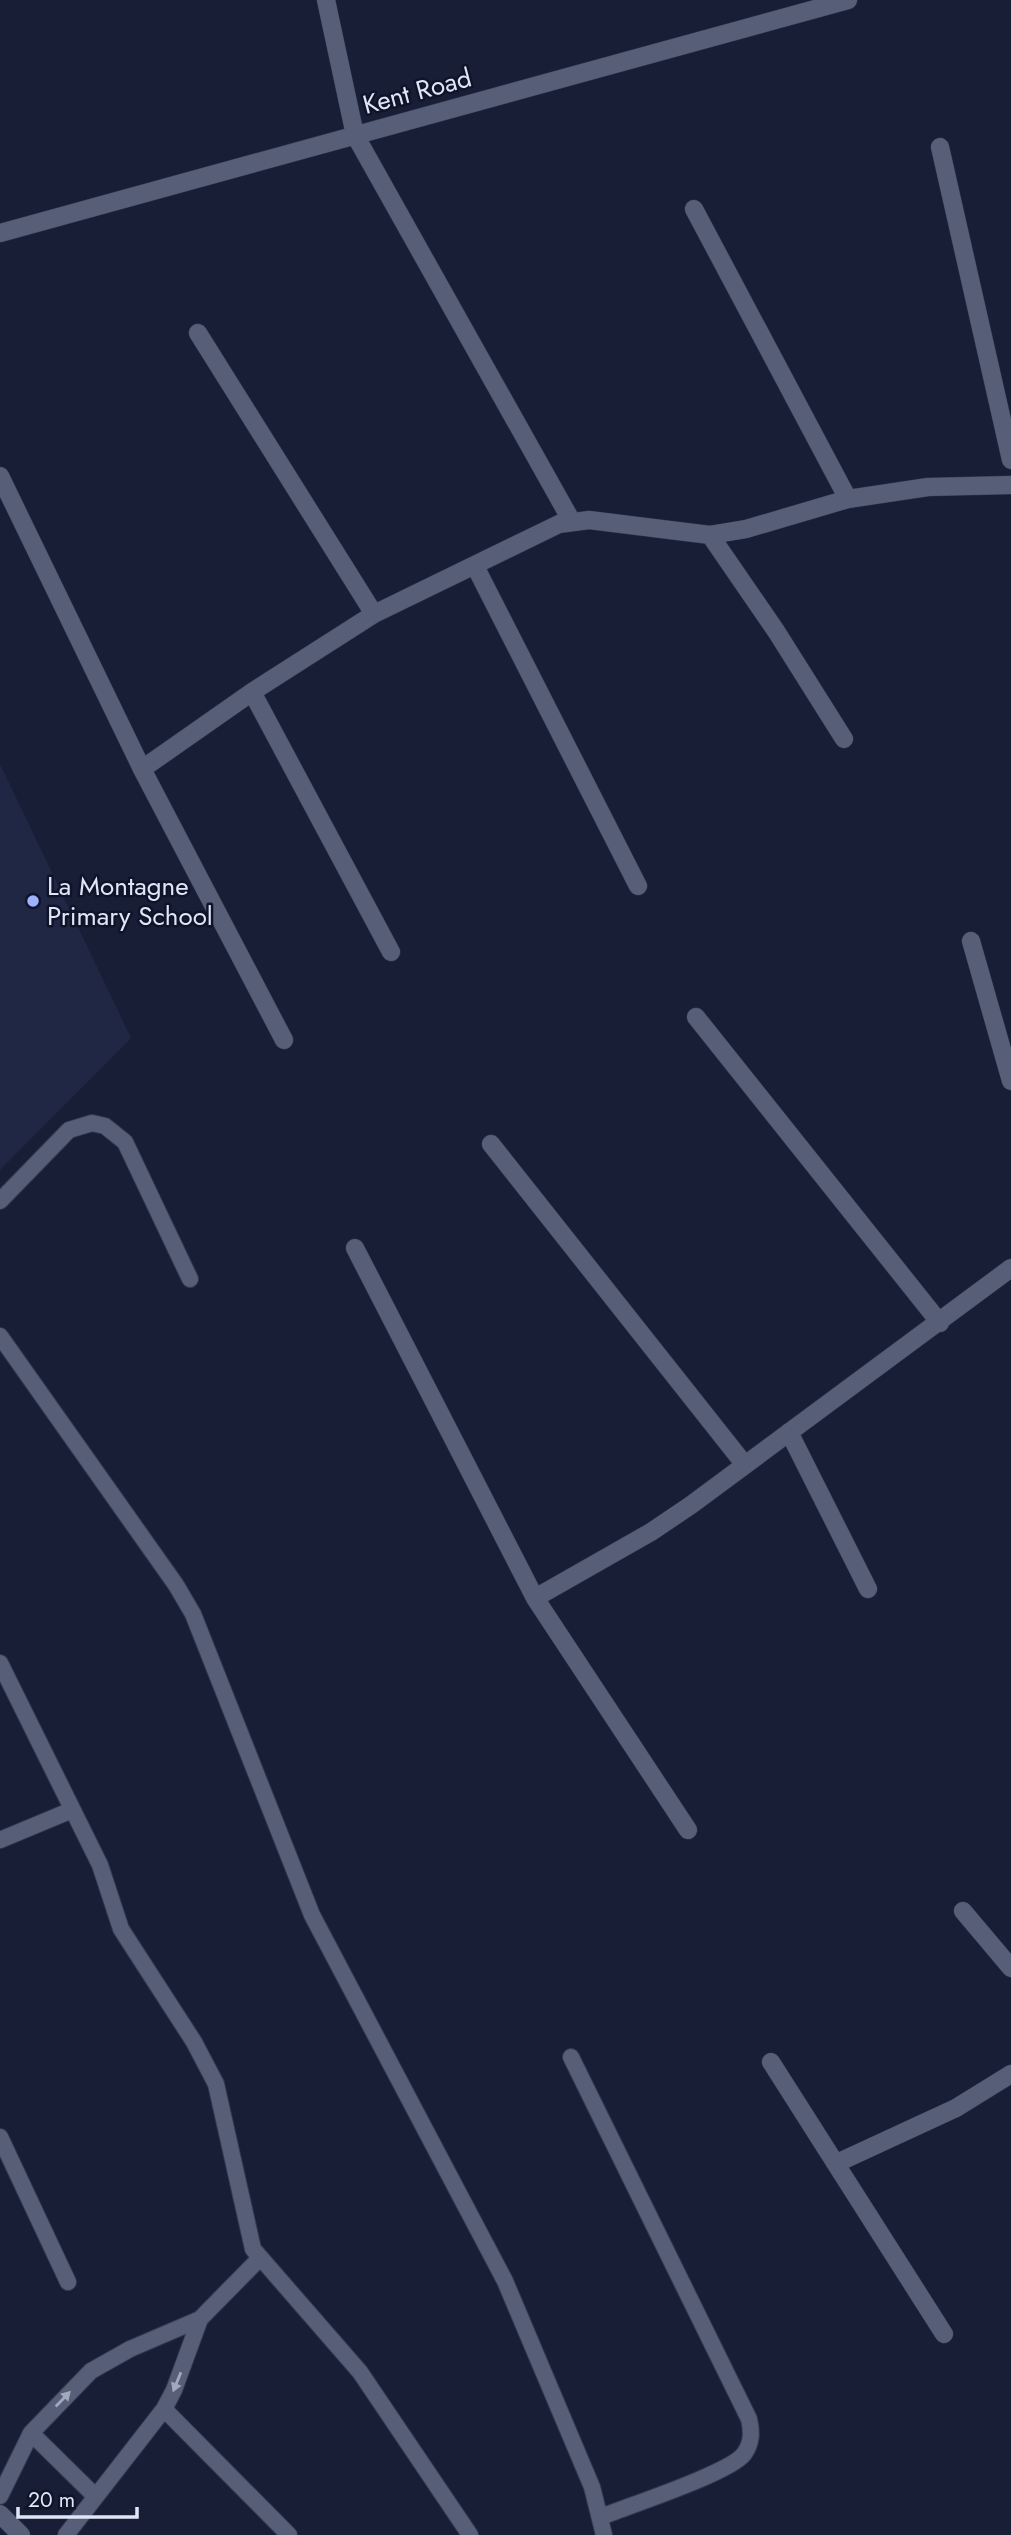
<svg xmlns="http://www.w3.org/2000/svg" width="1011" height="2535" font-family="Jost,sans-serif">
<style>
.built{fill:#202744}
.lines{fill:none;stroke-linecap:round;stroke-linejoin:round}
.service-casing{stroke:#343a50;stroke-width:18}
.minor-casing{stroke:#343a50;stroke-width:19}
.service{stroke:#575f78;stroke-width:16}
.minor{stroke:#575f78;stroke-width:18}
.oneway{fill:#a3a9bd}
.poi-dot{fill:#9fb3fd;stroke:#0f142b;stroke-width:2.5}
.labels{text-anchor:middle;dominant-baseline:central;stroke-width:5;stroke-linejoin:round;paint-order:stroke}
.street-label{font-size:26px;fill:#e1e6f6;stroke:#0f142b}
.poi-label{font-size:26px;fill:#e1e6f6;stroke:#0f142b;text-anchor:start}
</style>
<rect width="100%" height="100%" fill="#181e35"/>
<!-- built -->
<path class="built" d="M0 764 131 1038 0 1170Z"/>
<g class="lines">
<defs>
<path id="service" d="M0 1201 69 1130 92 1123 105 1126 125 1142 190 1279
M0 1336 176 1585 193 1614 312 1915 505 2281 592 2487 604 2535
M0 1663 100 1865 121 1929 194 2042 216 2084 253 2249 360 2372 470 2535
M0 1840 72 1810
M571 2057 749 2419C752 2432 752 2443 744 2454 730 2473 628 2506 601 2517
M0 2137 68 2282
M164 2409 289 2535
M31 2433 94 2495
M0 2496 31 2433 91 2371 130 2349 200 2319 259 2259
M66 2535 164 2409 174 2390 200 2319"/>
<path id="minor" d="M326 0 355 135 571 520
M940 147 1011 460
M694 209 848 499
M0 233 848 0
M198 333 374 614
M0 476 142 769 284 1040
M710 535 776 631 844 739
M475 566 638 886
M252 692 391 952
M142 769 252 692 374 614 559 524 589 520 710 535 746 529 848 499 928 487 1011 485
M971 941 1011 1081
M696 1017 940 1323
M491 1144 745 1465
M355 1248 535 1598 688 1830
M789 1432 868 1589
M535 1598 651 1532 691 1505 1011 1268
M963 1911 1011 1968
M771 2062 944 2334
M837 2163 956 2108 1011 2074
M0 2514 21 2535"/>
</defs>
<!-- service casing -->
<use href="#service" class="service-casing"/>
<!-- minor casing -->
<use href="#minor" class="minor-casing"/>
<!-- service -->
<use href="#service" class="service"/>
<!-- minor -->
<use href="#minor" class="minor"/>
</g>
<!-- one-way arrows -->
<defs><path id="oneway-solid" d="M-6-.8H1V-3.2L6.5 0L1 3.2V.8H-6Z" transform="scale(1.75)"/></defs>
<g class="oneway">
<use href="#oneway-solid" transform="translate(177 2382) rotate(112)"/>
<use href="#oneway-solid" transform="translate(63 2399) rotate(-46)"/>
</g>
<!-- markers -->
<circle class="poi-dot" cx="33" cy="901" r="7"/>
<g class="labels">
<!-- street labels -->
<g class="street-label">
<text transform="translate(417 91) rotate(-15)">Kent Road</text>
</g>
<!-- poi labels -->
<g class="poi-label">
<text x="47" y="886">La Montagne<tspan x="47" dy="30">Primary School</tspan></text>
</g>
</g>
<!-- scale -->
<path d="M18 2507v10h119v-10" fill="none" stroke="#e1e6f6" stroke-width="3.5"/>
<text x="28" y="2507" font-size="21" fill="#e1e6f6" stroke="#0f142b" stroke-width="5" paint-order="stroke">20 m</text>
</svg>
